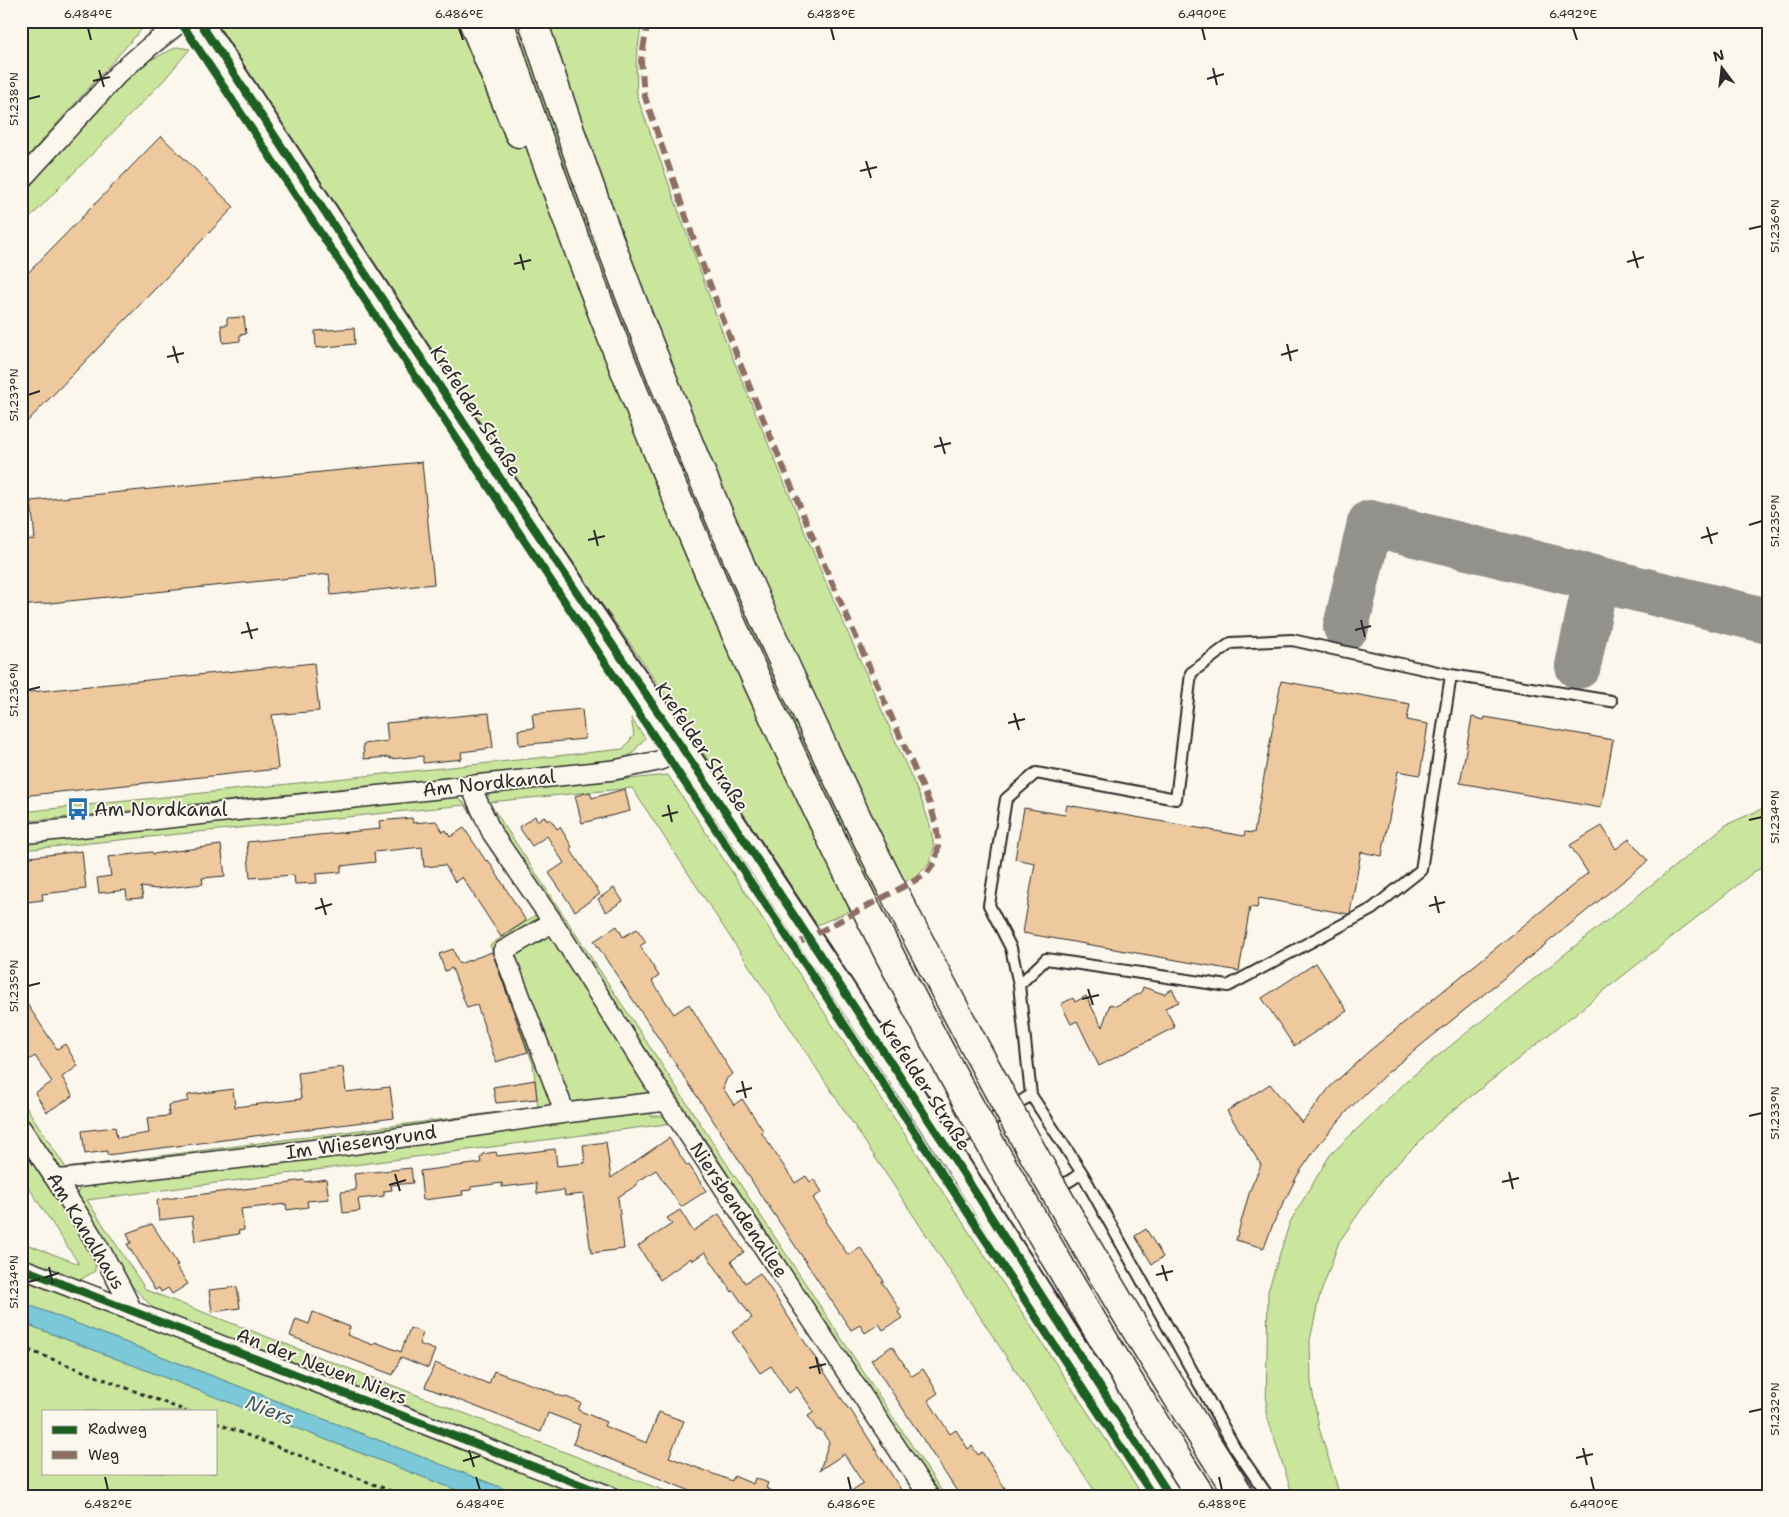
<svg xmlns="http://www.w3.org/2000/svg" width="1789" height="1517" font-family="'Shantell Sans',sans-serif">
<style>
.green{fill:#cae69d;stroke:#7a8864;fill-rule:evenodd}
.water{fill:#7ac8d8;stroke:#5a8993}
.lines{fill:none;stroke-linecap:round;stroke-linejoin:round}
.taxiway{stroke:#93918c;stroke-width:46}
.building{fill:#eec99e;stroke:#2b2b2b}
.service-casing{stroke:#2b2b2b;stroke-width:14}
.minor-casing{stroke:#2b2b2b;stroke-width:22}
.tertiary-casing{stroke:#2b2b2b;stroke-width:28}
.motorway-casing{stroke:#2b2b2b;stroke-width:31}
.path{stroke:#2b2b2b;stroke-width:3;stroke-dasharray:4 4;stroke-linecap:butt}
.service{stroke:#fbf7ec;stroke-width:10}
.minor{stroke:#fbf7ec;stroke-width:19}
.tertiary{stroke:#fbf7ec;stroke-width:24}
.motorway{stroke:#fbf7ec;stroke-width:28}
.motorway-bridge-casing{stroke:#2b2b2b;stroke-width:31;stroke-linecap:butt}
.motorway-bridge{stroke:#fbf7ec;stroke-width:28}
.quiet{stroke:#8d6e63;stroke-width:6;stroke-dasharray:12 6;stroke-linecap:butt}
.cycleway-casing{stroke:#fbf7ec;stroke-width:11}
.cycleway{stroke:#1b5e20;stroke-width:8}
.ticks{fill:none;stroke:#2b2b2b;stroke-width:2}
.labels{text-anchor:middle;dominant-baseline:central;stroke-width:4;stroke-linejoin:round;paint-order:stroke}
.street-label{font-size:19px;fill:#2b2b2b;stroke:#fbf7ec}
.poi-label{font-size:19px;fill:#2b2b2b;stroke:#fbf7ec;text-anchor:start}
.water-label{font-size:20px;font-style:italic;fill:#435a5f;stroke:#fbf7ec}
.neatline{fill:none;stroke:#2b2b2b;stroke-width:2}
.ticks-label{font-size:12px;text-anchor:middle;fill:#2b2b2b}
</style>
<rect width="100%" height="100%" fill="#fbf7ec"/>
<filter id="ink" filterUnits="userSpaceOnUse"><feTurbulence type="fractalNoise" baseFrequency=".02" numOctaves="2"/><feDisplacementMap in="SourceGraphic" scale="10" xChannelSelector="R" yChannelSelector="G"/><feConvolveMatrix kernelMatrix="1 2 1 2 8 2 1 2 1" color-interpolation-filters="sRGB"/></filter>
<g filter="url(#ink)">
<!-- green -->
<path class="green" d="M21 21H149L21 164Z
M207 21H642L636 61 637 96 724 337 823 576 921 799 930 825 934 847 929 864 918 875 843 914 817 925 647 668 518 485Z
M177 47 190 49 164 80 21 227V196L136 67Z
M631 718 645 738 632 754 619 760 21 822V812L623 749 634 735Z
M668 775 1143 1496H1098L632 788 489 802 945 1496H939L484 803 490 793Z
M455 796 467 805 542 919 498 946 553 1105 551 1110 69 1172 55 1168 21 1117V1099L66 1168 538 1107 533 1064 490 945 537 914 465 805 21 850V841Z
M1768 806V865L1755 871 1440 1121 1383 1178 1339 1242 1319 1298 1310 1340 1311 1383 1319 1428 1338 1489 1343 1496H1293L1266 1413 1268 1291 1290 1222 1330 1155 1409 1079 1726 825Z
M551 932 651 1087 639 1098 579 1107 570 1103 514 956 515 951Z
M650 1109 651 1116H670L674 1123 87 1200 146 1290 678 1496H628L160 1315 131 1285 77 1202 79 1188 86 1184Z
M21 1139 96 1253 95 1271 75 1283 21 1262V1242L79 1264 21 1176Z
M21 1273 595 1496H523L21 1302Z
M21 1322 472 1496H21ZM44 1411H216V1473H44Z"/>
<!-- water -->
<path class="water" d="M21 1302 523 1496H472L21 1322Z"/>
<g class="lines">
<!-- taxiway -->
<path class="taxiway" d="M1346 627 1370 523 1768 621
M1578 666 1596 579"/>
</g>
<!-- building -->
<path class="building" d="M161 136 234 207 21 428V280Z
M244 317 246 334 240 335V341L223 343 221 325H227V318Z
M354 328 355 344 316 348 315 331Z
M422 462 434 584 331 595 329 574 21 606V540L35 539 31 501Z
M314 663 319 711 272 715 278 769 21 796V693Z
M1281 681 1410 704 1407 720 1428 724 1420 775 1398 771 1382 856 1361 852 1350 913 1348 914 1259 898 1257 908 1250 907 1239 971 1023 933 1035 863 1015 859 1024 808 1065 815 1067 805 1244 836 1245 832 1254 833Z
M582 709 585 739 519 745 518 730 534 728 532 714Z
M489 713 493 748 461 752 462 759 423 763V756L390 759V757L364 759 363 744 388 741 386 723Z
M1472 717 1484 720 1485 717 1613 740 1601 808 1460 783Z
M625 789 630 811 582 823 575 796 590 792 592 798Z
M535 816 537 821 544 816 547 821 550 819 557 829 560 827 572 847 570 849 600 894 575 911 549 873 564 863 547 836 532 846 519 827Z
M412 818 413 823 436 821 443 832 446 830 450 837 464 828 486 861 488 860 526 921 501 937 462 877 455 882 445 865 424 867 422 847 374 852 375 862 341 866V872L316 874 317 883 295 884 294 875 250 878 247 842 380 829 379 821Z
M1602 826 1616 849 1629 839 1648 861 1387 1073 1351 1107 1319 1144 1297 1176 1273 1224 1264 1248 1236 1240 1250 1190 1261 1165 1227 1111 1270 1084 1302 1123 1330 1087 1368 1052 1588 873 1570 845Z
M221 845 225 876 202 878 203 884 156 889 141 887 143 898 127 899 126 890 99 893 97 878 111 876 108 857 152 852 153 854Z
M82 851 86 889 42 894 43 900 26 902 25 878 21 879V858Z
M614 888 623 901 606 912 598 899Z
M617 926 623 937 637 929 646 942 640 946 659 976 652 981 674 1014 689 1004 733 1074 727 1078 723 1088 734 1105 742 1099 763 1130 761 1132 795 1183 806 1176 810 1182 814 1179 822 1192 813 1198 827 1220 825 1221 848 1255 860 1247 884 1281 882 1282 900 1310 898 1312 902 1318 883 1330 879 1324 865 1333 860 1325 851 1330 766 1202H765L732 1149 594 941Z
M453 949 459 964 492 952 528 1052 496 1062 477 1005 467 1008 452 968 445 971 439 954Z
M1316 963 1347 1011 1294 1046 1262 998Z
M1143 987 1164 994 1172 989 1179 1002 1165 1008 1175 1027 1099 1066 1077 1021 1071 1024 1061 1004 1073 998 1075 1002 1086 996 1102 1027 1110 1004 1116 1006 1135 996 1141 993Z
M21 995 57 1049 65 1044 78 1066 62 1077 73 1096 47 1112 35 1093 52 1082 35 1056 21 1065Z
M343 1067 346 1092 390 1087 394 1118 107 1155V1151L85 1154 82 1131 115 1127 117 1138 149 1133 147 1118 169 1116 168 1105 188 1101V1095L233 1089 235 1107 301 1099 298 1073Z
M535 1080 537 1099 496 1103 493 1087Z
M669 1138 687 1166 689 1165 706 1191 681 1207 656 1170 637 1182V1185L618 1197 624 1249 591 1253 583 1194 565 1196 564 1190 537 1194 536 1183 502 1187V1183L471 1187V1190L462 1191 463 1195 423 1200 420 1171 481 1163 480 1158 482 1157 483 1154 496 1152 497 1156 555 1149 557 1166 585 1163 583 1145 606 1142 611 1178Z
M411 1168 413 1183 391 1185 392 1190 384 1191V1196L358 1199 360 1211 343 1213 341 1192 356 1190 354 1174Z
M326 1179 329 1199 307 1201 308 1207 287 1210 286 1204 241 1209 244 1230 238 1231 239 1234 195 1241 192 1216 159 1220 157 1200 291 1183V1182L304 1180 305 1182Z
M680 1210 693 1231 719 1214 744 1252 731 1261 745 1283 760 1273 849 1410 850 1409 857 1420 905 1496H844L863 1483 844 1454 820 1470 829 1442 821 1430H817L808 1416 814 1412 797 1387 789 1393 771 1366 760 1373 732 1332 752 1318 734 1291 732 1292 705 1252 692 1261 691 1258 660 1280 638 1246 672 1224 667 1218Z
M152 1224 178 1265 176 1266 188 1284 172 1294 168 1288 161 1292 159 1288 155 1290 127 1244 131 1243 127 1233Z
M1146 1229 1163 1257 1152 1264 1135 1236Z
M237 1287 240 1308 212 1312 209 1290Z
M313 1312 350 1327 347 1335 373 1345 375 1342 401 1352 410 1328 423 1333 419 1344 435 1350 428 1368 401 1357 393 1375 290 1336 296 1319 309 1324Z
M892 1346 912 1376 923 1369 938 1393 928 1400 950 1434 956 1430 968 1449 972 1446 978 1455 982 1452 1010 1496H960L871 1360Z
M435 1363 489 1384 494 1371 555 1393V1395L566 1397 581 1403 578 1410 606 1422 604 1426 647 1443 659 1412 675 1418 684 1421 669 1457 732 1481 734 1476 753 1484 755 1478 768 1483 766 1488 782 1496H703L573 1444 580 1425 561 1418 548 1413 541 1432 425 1387Z"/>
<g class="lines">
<defs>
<path id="service" d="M1019 985 1046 959 1228 986 1372 909 1421 870 1451 675
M1031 1095 1082 1173 1235 1448 1268 1496
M947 1148 1031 1095 1019 985 1011 948 989 905 1006 799 1036 773 1176 799 1191 673 1231 643 1292 640 1451 675 1611 701
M1055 1190 1082 1173"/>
<path id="minor" d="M21 180 118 74 149 47 182 21
M470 785 492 833 553 922 666 1101 929 1496
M21 834 614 770 658 761 685 749
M553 922 503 951 565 1113
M21 1128C61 1187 102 1246 132 1310
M56 1180 343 1146 565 1113 666 1101
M21 1268 610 1496"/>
<path id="tertiary" d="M199 21 516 502 739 832 947 1148 1170 1496"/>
<path id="motorway" d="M473 21 519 133
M499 21C596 320 718 610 857 891
M533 21C628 314 748 599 885 875"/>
</defs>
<!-- service casing -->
<use href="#service" class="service-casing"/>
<!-- minor casing -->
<use href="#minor" class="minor-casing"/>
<!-- tertiary casing -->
<use href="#tertiary" class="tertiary-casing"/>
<!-- motorway casing -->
<use href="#motorway" class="motorway-casing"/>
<!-- path -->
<path class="path" d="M21 1347 186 1411
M21 1376 31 1350
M216 1423 404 1496"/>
<!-- service -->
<use href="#service" class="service"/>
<!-- minor -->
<use href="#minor" class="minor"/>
<!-- tertiary -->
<use href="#tertiary" class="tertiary"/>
<!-- motorway -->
<use href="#motorway" class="motorway"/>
<defs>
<path id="motorway-bridge" d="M885 875C940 982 995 1088 1055 1192 1113 1295 1176 1396 1240 1496
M857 891C961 1098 1075 1301 1201 1496"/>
</defs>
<!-- motorway-bridge casing -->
<use href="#motorway-bridge" class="motorway-bridge-casing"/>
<!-- motorway-bridge -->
<use href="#motorway-bridge" class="motorway-bridge"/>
<!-- quiet -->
<path class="quiet" d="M648 21 641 61 644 94 700 258 741 366 829 576 930 804C937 828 946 855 925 875L793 946"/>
<defs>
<path id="cycleway" d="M180 21 793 946 1153 1496
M199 21 516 502 739 832 947 1148 1170 1496
M21 1268 610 1496"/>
</defs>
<!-- cycleway casing -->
<use href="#cycleway" class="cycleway-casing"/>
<!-- cycleway -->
<use href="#cycleway" class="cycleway"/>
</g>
</g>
<!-- ticks -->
<path class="ticks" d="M88 28 91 40M459 28 463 40M831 28 834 40M1202 28 1205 40M1573 28 1577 40M1213 68 1217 85M99 70 104 87M1207 79 1224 74M93 81 110 77M28 99 40 96M866 161 871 178M860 171 877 167M1749 229 1762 226M1633 251 1638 268M520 254 524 270M1627 262 1644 257M514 264 531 260M1287 344 1291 361M173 346 178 363M1281 355 1298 350M167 357 184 353M28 395 40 391M940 437 945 454M934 447 951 443M1749 525 1762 521M1707 527 1712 544M594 530 598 546M1701 538 1718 533M588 540 605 536M1361 620 1365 637M247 622 252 639M1355 630 1371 626M241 633 258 629M28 690 40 687M1014 713 1019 730M1008 723 1025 719M668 805 672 822M662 816 678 812M1749 820 1762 817M1435 896 1439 913M321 898 326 915M1429 906 1445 902M315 909 332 904M28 986 40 983M1088 989 1093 1005M1082 999 1099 995M742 1081 746 1098M736 1092 752 1088M1749 1116 1762 1113M1509 1172 1513 1189M395 1174 400 1191M1502 1182 1519 1178M389 1185 406 1180M1162 1265 1167 1281M49 1267 53 1284M1156 1275 1173 1271M43 1278 59 1273M28 1282 40 1279M816 1357 820 1374M809 1368 826 1364M1749 1412 1762 1409M1583 1448 1587 1465M469 1450 474 1467M1576 1458 1593 1454M463 1461 480 1456M105 1477 108 1490M476 1477 480 1490M848 1477 851 1490M1219 1477 1222 1490M1591 1477 1594 1490"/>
<!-- icons -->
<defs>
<symbol id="bus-bare" viewBox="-9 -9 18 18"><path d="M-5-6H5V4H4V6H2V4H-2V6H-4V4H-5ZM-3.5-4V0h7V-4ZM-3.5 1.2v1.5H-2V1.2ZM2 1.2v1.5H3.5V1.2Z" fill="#1f6fb2" stroke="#fbf7ec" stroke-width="2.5" paint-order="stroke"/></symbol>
</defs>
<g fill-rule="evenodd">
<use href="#bus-bare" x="62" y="793" width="32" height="32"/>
</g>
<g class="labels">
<!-- street labels -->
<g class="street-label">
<text transform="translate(476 411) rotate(57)">Krefelder Straße</text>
<text transform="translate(702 747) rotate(56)">Krefelder Straße</text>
<text transform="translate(489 783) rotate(-6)">Am Nordkanal</text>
<text transform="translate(925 1085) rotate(57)">Krefelder Straße</text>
<text transform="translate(361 1142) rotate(-8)">Im Wiesengrund</text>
<text transform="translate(739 1210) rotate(56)">Niersbendenallee</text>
<text transform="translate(86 1231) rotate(59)">Am Kanalhaus</text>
<text transform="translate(322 1366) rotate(21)">An der Neuen Niers</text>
</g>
<!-- poi labels -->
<g class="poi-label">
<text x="94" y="809">Am Nordkanal</text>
</g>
<!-- water labels -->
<g class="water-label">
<text transform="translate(270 1410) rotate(21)">Niers</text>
</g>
</g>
<!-- margin -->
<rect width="1789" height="1517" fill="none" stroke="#fbf7ec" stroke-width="55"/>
<!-- legend -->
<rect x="42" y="1410" width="175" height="65" fill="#fbf7ec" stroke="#a8a59f"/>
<rect x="52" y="1426" width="25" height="8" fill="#1b5e20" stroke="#a8a59f"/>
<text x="88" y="1434" font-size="15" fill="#2b2b2b">Radweg</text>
<rect x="52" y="1451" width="25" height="8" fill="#8d6e63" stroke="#a8a59f"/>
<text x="88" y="1460" font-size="15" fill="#2b2b2b">Weg</text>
<!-- north arrow -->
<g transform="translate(1722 68) rotate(345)" stroke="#fbf7ec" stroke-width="4" paint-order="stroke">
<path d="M0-4L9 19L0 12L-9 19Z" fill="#2b2b2b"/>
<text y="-8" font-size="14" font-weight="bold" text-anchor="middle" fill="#2b2b2b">N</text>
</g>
<rect x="28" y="28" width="1734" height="1462" class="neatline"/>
<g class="ticks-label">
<text x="88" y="18">6.484°E</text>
<text x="459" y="18">6.486°E</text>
<text x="831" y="18">6.488°E</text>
<text x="1202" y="18">6.490°E</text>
<text x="1573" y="18">6.492°E</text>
<text transform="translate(14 99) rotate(-90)" y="4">51.238°N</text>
<text transform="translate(1775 226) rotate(-90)" y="4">51.236°N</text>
<text transform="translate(14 395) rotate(-90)" y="4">51.237°N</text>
<text transform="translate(1775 521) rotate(-90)" y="4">51.235°N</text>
<text transform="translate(14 690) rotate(-90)" y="4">51.236°N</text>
<text transform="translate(1775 817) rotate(-90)" y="4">51.234°N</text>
<text transform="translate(14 986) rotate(-90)" y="4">51.235°N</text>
<text transform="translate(1775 1113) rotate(-90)" y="4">51.233°N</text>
<text transform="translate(14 1282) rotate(-90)" y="4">51.234°N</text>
<text transform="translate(1775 1409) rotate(-90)" y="4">51.232°N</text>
<text x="108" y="1508">6.482°E</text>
<text x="480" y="1508">6.484°E</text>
<text x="851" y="1508">6.486°E</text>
<text x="1222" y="1508">6.488°E</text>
<text x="1594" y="1508">6.490°E</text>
</g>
</svg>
